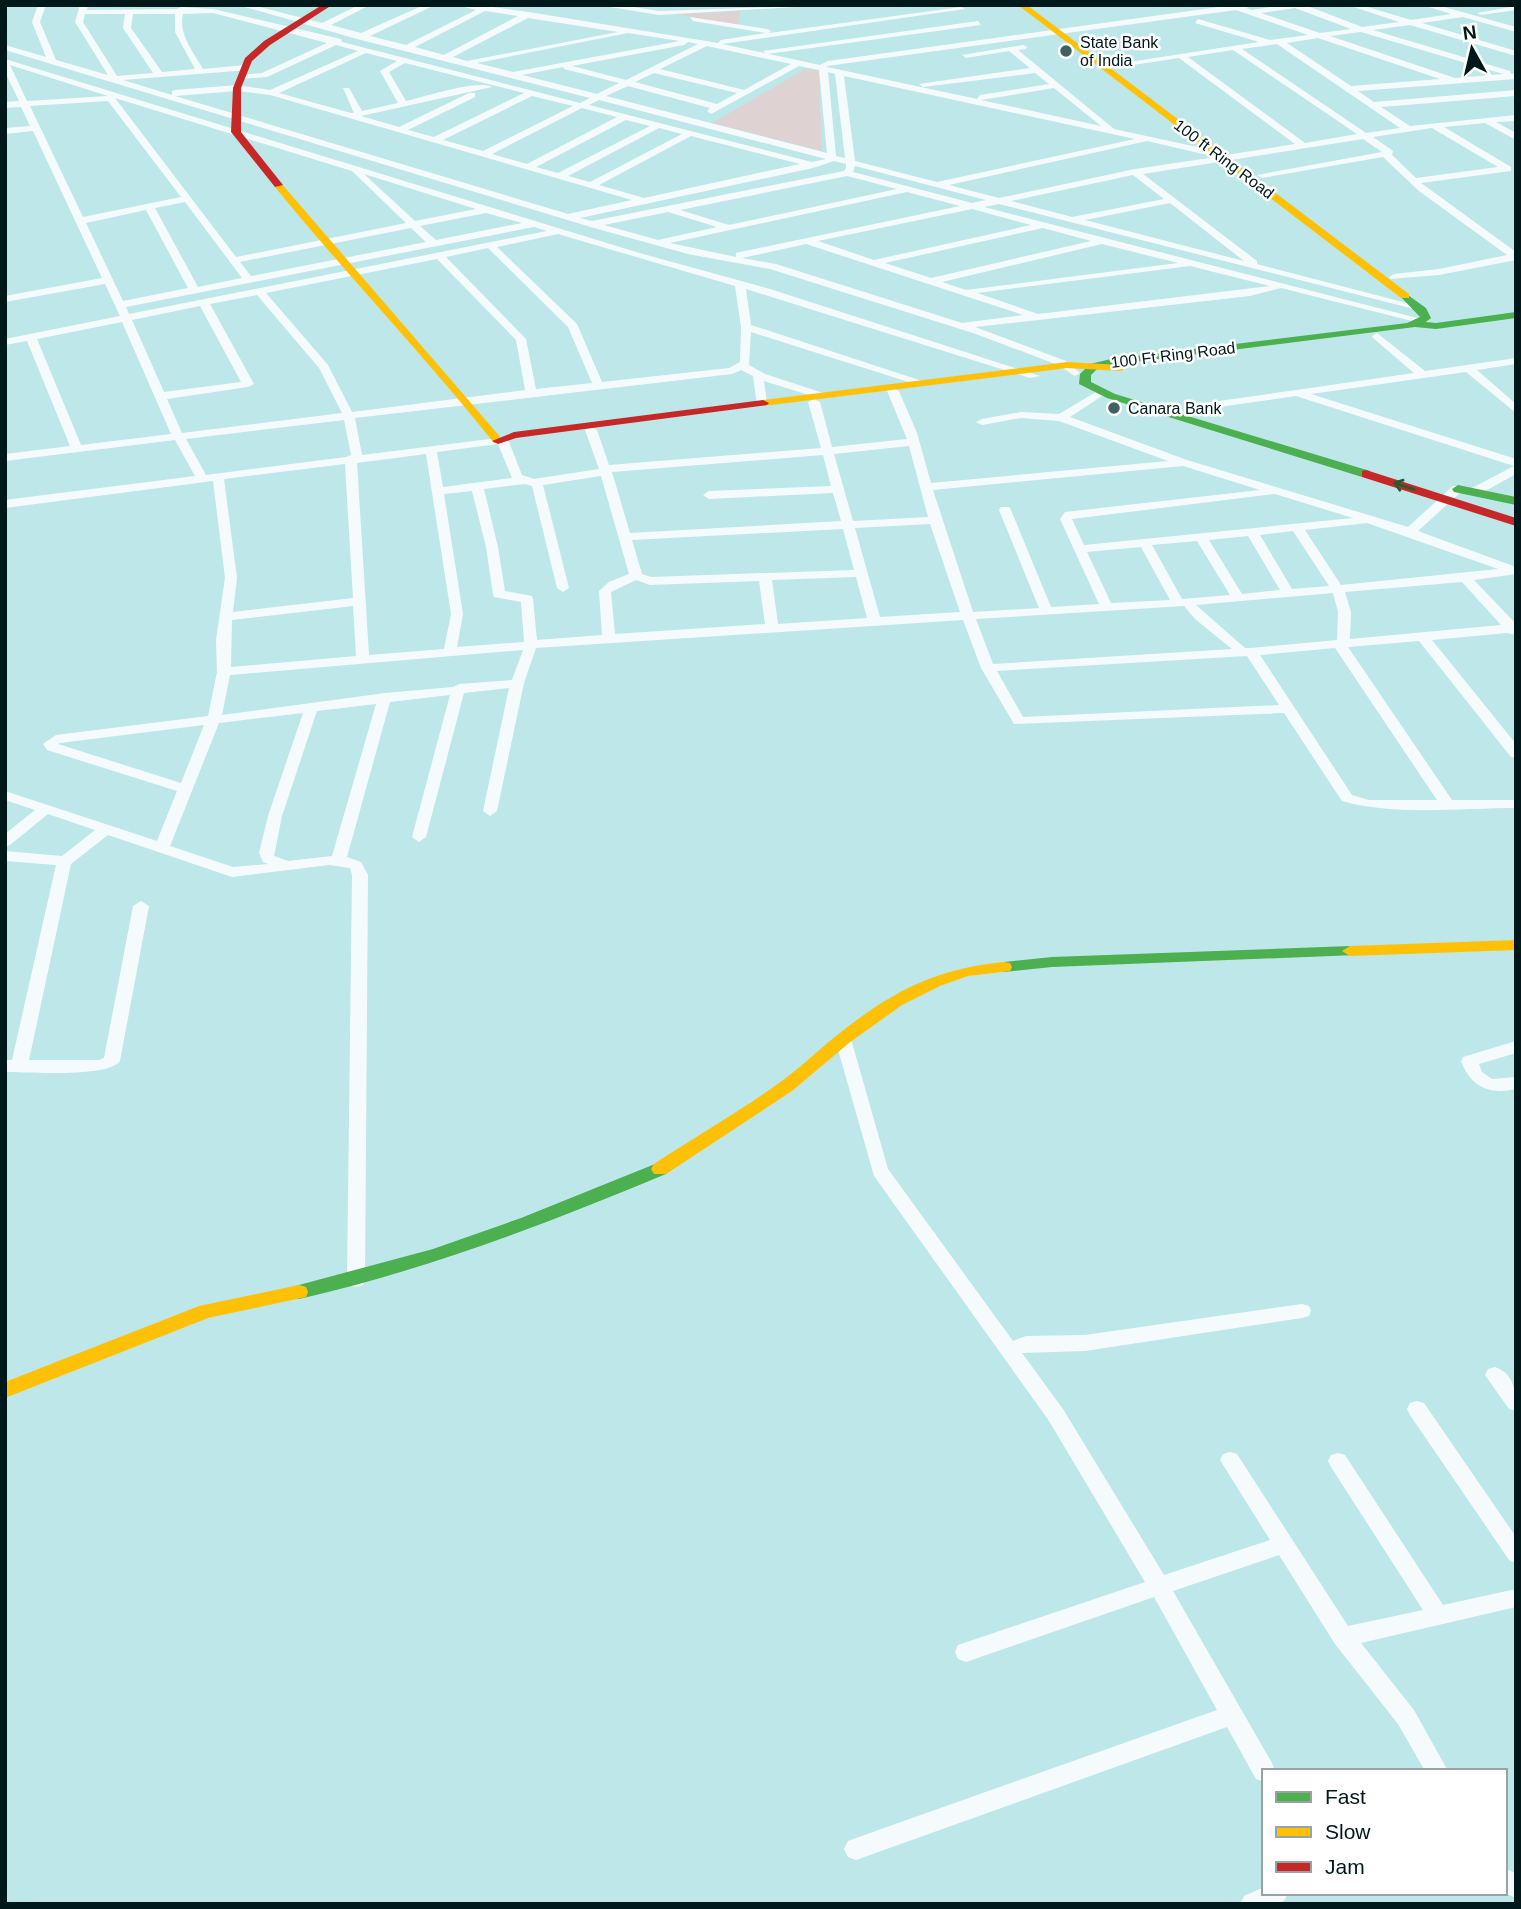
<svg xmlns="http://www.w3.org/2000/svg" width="1521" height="1909" font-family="Arial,sans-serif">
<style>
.green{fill:#ded2d2}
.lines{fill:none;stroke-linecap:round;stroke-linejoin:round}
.street{fill:#f5fbfc;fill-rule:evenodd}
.fast{fill:#4caf50;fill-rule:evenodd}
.slow{fill:#ffc107;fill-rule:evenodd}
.jam{fill:#c62828;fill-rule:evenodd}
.oneway{stroke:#225c32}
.poi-dot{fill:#426062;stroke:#fff;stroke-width:2.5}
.labels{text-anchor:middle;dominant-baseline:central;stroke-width:5;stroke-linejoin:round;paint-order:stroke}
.far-poi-label{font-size:16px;fill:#001819;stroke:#fff;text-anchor:start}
.far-street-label{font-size:16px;fill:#001819;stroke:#fff}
</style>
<rect width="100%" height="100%" fill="#bee7e9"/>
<!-- green -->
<path class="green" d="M740 11 738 25 674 14Z
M805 69 819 71 822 151 712 123Z"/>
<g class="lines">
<!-- street -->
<path class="street" d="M38 5H46L40 22 56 60 108 75 75 22 80 5H88L87 10 177 9 181 7 213 9 341 39 342 42 580 103 590 98 357 39 238 5H252L322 23 359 5H370L331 25 361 33 424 5H435L370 36 406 45 476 10 457 5 485 6 529 12 718 43 721 40 766 33 693 21 690 17 767 29 771 31 769 33 961 7 965 9 722 44 820 65 828 61 1233 5H1256L1246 8 1252 10 1283 5H1305L1362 27 1399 22 1348 5H1361L1411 20 1451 14 1423 5H1437L1516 27V32L1463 17 1422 23 1516 51V56L1410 25 1373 30 1510 71 1511 74 1516 73V79L1358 91 1374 102 1516 90V96L1381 107 1410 126 1516 115V121L1496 122 1516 133V140L1485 123 1444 127 1511 167V171L1421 183 1516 252V260L1439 275 1390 279 1389 277 1394 274 1439 269 1507 255 1419 191 1383 157 1262 178 1257 175 1382 152 1363 139 1143 174 1257 261V264L1426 308V312L999 204 984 207 1429 321 1424 324 1281 288 1250 296 975 327 1066 361 1080 373 1075 376 1058 365 976 334 770 269 688 254 594 228 5 50V45L46 57 32 22ZM1295 8 1351 29 1320 33 1261 13ZM1236 10 1308 35 1270 40 1198 19 1195 23 1259 42 1116 64 1120 67 1179 58 1295 144 1220 156V152L1114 129 1018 50 1026 49 1027 47 1023 45 962 55 966 58 1009 51 1030 68 919 84 923 87 1035 73 1049 84 980 95 977 99 827 67V66ZM485 11 518 16 444 55 415 47ZM213 13 327 43 262 73 239 75V79L267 77 336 45 358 51 270 90 237 85 175 90 172 91V95L123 80 248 70V66L245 65 203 69C193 52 178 34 183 14ZM85 14H125L123 28 153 73 117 76 83 22ZM133 14H175V32L195 69 162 72 131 28ZM528 18 618 32 467 61 453 57ZM1361 32 1503 74 1455 78 1330 36ZM628 33 680 41 513 72 477 63ZM1318 38 1440 79 1351 86 1287 43ZM688 42 698 44 626 80 572 66 684 45ZM1277 44 1400 128 1366 133 1242 49ZM707 46 791 64 744 90 660 69ZM1233 50 1357 134 1305 143 1188 57ZM366 53 397 61 380 71 398 103 362 111 349 88H343L354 113H351L279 93ZM405 63 524 93 434 137 408 130 475 97V93H469L399 127 361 116 492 87C478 79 424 97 406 101L389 72ZM799 66 819 70 827 153 606 96 628 86 710 108 707 111 711 114ZM563 67 564 69 619 83 597 94 522 75ZM828 72 835 74 845 158 836 156ZM654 73 737 93 717 104 635 82ZM844 76 1135 139 937 182 855 161ZM1054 88 1101 126 981 100ZM237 91 270 95 632 200 568 214 175 96ZM532 96 573 106 483 151 443 140ZM599 100 826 159 812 162 589 105ZM582 108 617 117 527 164 492 154ZM626 120 650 126 558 173 536 167ZM659 128 682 134 590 182 568 176ZM1432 128 1498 167 1416 178 1392 155 1393 151 1373 137ZM691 136 800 164 644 198 599 185ZM1147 141 1216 157 1135 169 999 198 949 185ZM834 161 846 164V168L844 171 592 221 580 218 813 168ZM855 166 986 200 972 203 853 172ZM1133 175 1164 199 1072 217 1011 201ZM847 176 897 189 729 225 680 210ZM907 192 960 206 740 252 736 253V257L670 243ZM1170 203 1244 261 1085 220ZM972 209 1031 225 874 260 818 241ZM668 212 717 227 658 240 604 225ZM1043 228 1091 241 931 278 885 263ZM806 244 1023 315 962 323 776 264 742 258ZM1102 244 1178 263 966 290 942 282ZM1190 266 1270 286 1038 314 977 293Z
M598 5H621L659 11 830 5 659 15Z
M1516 6V10L1481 15 1477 13Z
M978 21 981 25 767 54 763 51Z
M5 59 643 254 770 289 1040 376 1030 378 746 289 751 325 928 383 918 385 751 332 749 365 765 374 823 393V397H815L764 381 767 403 757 405 753 376 741 370 732 374 355 418 362 455 498 438 509 442 522 475 534 479 599 469 585 430 591 427 597 430 609 465 821 448 808 402 814 399 820 402 832 447 907 439 887 391 893 388 899 391 917 433 931 483 1168 461 1059 421 1021 418 982 425 976 422 982 419 1021 412 1059 414 1101 389 1105 390V394L1070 417 1187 460 1408 527 1453 486H1461V492L1418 531 1516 567V574L1474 580 1516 624V635L1507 633 1432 640 1516 744V758L1511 757 1419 641 1348 647 1452 800H1516V808C1461 808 1394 816 1342 801L1284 713 1014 724 981 668 963 620 536 648 524 683 497 811 490 816 483 811 509 688 464 693 426 837 419 842 412 837 450 695 390 702 347 857 361 862 368 875 365 1280 363 1285 356 1287 349 1285 347 1280 352 875 350 868 329 865 232 877 108 835 71 864 29 1060H99L104 1058 133 906 141 901 149 906 120 1061C108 1078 28 1072 5 1072V1060H12L56 865 5 861V851L62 856 95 830 48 814 10 845 5 847V834L35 810 5 800V791L157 841 177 791 47 750 43 744 56 735 208 716 217 672 216 640 225 578 213 481 5 508V500L195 476 175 440 5 461V454L70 446 27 341 5 345V339L120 316 105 284 5 302V296L102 278 33 131 5 134V128L30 126 21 107 5 108V102L19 101 5 72ZM10 65 108 96 27 101ZM115 98 352 171 406 223 236 257ZM108 101 181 197 83 217 30 106ZM364 174 476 209 415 221ZM185 202 242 278 198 287 155 208ZM146 210 188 288 123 301 86 223ZM486 213 522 223 436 240 420 226ZM534 227 547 231 129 314 126 307ZM411 228 426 242 251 276 240 262ZM558 234 735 286 741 327 740 362 729 368 602 382 577 324 497 247ZM488 248 568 327 592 383 536 389 526 339 446 257ZM437 259 516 340 525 390 352 412 328 365 266 293ZM257 295 319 368 342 413 182 433 167 399 248 387 254 384 210 304ZM200 306 241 382 164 392 132 320ZM122 322 171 434 81 445 37 339ZM344 420 351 455 346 457 206 475 186 439ZM498 444 512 478 443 487 437 452ZM909 446 928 517 853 521 834 454ZM426 454 451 614 444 649 369 655 357 463ZM823 455 831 486 709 491 703 495 709 499 833 493 841 521 630 533 612 472ZM345 464 353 598 233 612 237 578 224 479ZM1183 466 1260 490 1065 512 1060 519 1099 604 1051 607 1011 510 1009 507H1001L999 510 1039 608 973 612 933 490ZM601 476 629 574 609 582 599 591 602 635 537 640 533 599 532 596 505 591 498 547 484 489 525 484 532 486 557 588 563 592 569 588 543 485ZM472 491 486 547 493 594 494 597 521 602 524 642 457 647 463 614 444 494ZM1275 494 1353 518 1084 545 1072 519ZM1367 523 1498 569 1341 585 1305 530ZM930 524 960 612 880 617 855 528ZM843 529 854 570 651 577 642 574 632 540ZM1293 531 1329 586 1292 589 1260 535ZM1248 536 1280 590 1242 594 1209 540ZM1197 541 1230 595 1182 599 1152 545ZM1141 547 1170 600 1111 603 1087 552ZM856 577 867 618 778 624 772 580ZM636 580 650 585 759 581 765 624 615 634 611 592ZM1462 582 1501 625 1350 639 1351 612 1345 592ZM1333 593 1338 612 1337 640 1251 648H1245L1196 605ZM353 606 356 656 231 667 232 620ZM1184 606 1195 619 1232 649 993 664 976 619ZM1335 648 1437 800H1369L1352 795 1260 655ZM523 650 512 680 459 684 453 687 385 693 222 715 230 675ZM1247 656 1279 705 1023 717 997 671ZM376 704 332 856 288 861 274 856 282 816 317 711ZM303 713 268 816 259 853 263 862 268 864 233 867 170 846 219 723ZM204 725 181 783 58 744 60 743Z
M1377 333 1425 371 1516 358V364L1477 370 1516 404V413L1466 372 1311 394 1516 459V474L1478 495H1470V489L1514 466 1296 396 1198 410 1192 407 1198 404 1414 373 1373 338 1372 336Z
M843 1033 851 1039 888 1169 1013 1341 1026 1336 1085 1335 1302 1304 1309 1306 1311 1311 1309 1316 1302 1318 1085 1351 1022 1353 1063 1409 1164 1575 1270 1540 1220 1460 1223 1454 1230 1452 1237 1454 1348 1626 1423 1610 1331 1467 1328 1461 1331 1455 1338 1453 1345 1455 1443 1605 1516 1589V1607L1361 1643 1414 1710 1448 1771H1425L1398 1724 1335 1644 1279 1555 1173 1591 1272 1763 1275 1771H1264V1782L1256 1779 1227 1727 856 1860 848 1857 844 1849 848 1841 856 1838 1217 1710 1154 1597 966 1662 958 1659 955 1652 958 1645 1145 1582 1049 1421 874 1176 835 1039Z
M1516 1041V1053L1479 1064 1482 1072 1492 1079 1516 1077V1089C1489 1095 1471 1087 1461 1061L1463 1057Z
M1495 1367C1515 1374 1516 1393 1516 1411L1509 1409 1485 1375 1488 1369Z
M1417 1401 1424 1403 1516 1537V1563L1509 1560 1410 1415 1407 1409 1410 1403Z
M1505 1869 1516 1873V1898L1505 1893Z
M1264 1887V1893H1288L1284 1901 1279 1904H1240L1244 1896Z"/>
<!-- fast -->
<path class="fast" d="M1405 293 1426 308 1431 318 1426 322 1436 323 1516 312V318L1436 329 1415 327 1111 365 1098 368 1091 375V382L1115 394 1370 471V477H1362L1107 398 1079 384 1080 374 1090 364 1111 359 1407 323 1420 317 1400 296Z
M1458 485 1516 497V505L1454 492 1452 489Z
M1350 946 1358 951 1356 955 1052 967 1004 972 996 967 1004 962 1052 957Z
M660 1162 666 1164 669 1169 666 1174C546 1224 426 1270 299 1299L292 1297 290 1292 292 1287 299 1285 433 1249 521 1218Z"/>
<!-- slow -->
<path class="slow" d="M1018 5H1027L1409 294V298H1401Z
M275 183H281L502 439V443H494C424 355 346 274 275 187Z
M1067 362 1121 365 1126 368 1121 371 1067 368 763 406 757 403 763 400Z
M1516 940V950L1350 956 1342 951 1350 946Z
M1004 962 1010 963 1012 967 1010 971 968 976 940 986 902 1005 849 1043 792 1091 666 1174H654L651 1169 654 1164C695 1137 739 1112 779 1083 799 1069 817 1051 836 1036 891 992 934 969 1004 962Z
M299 1285 306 1287 308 1292 306 1297 208 1318 5 1398V1382L199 1306Z"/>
<!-- jam -->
<path class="jam" d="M322 5H332L270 45 252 61 241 88V132L283 185 275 187 231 132 233 88 245 58 264 41Z
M763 400 769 403 767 405 516 438 498 444 492 441 514 432Z
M1366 470 1516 518V526L1362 477V471Z"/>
</g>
<!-- one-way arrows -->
<defs><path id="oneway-shaft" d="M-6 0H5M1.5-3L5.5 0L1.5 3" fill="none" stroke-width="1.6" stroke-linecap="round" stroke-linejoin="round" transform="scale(1.75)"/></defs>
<use class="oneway" href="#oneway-shaft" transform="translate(1404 486) rotate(-162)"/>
<!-- markers -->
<g class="poi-dot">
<circle cx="1066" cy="51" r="7"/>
<circle cx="1114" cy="408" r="7"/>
</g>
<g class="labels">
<!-- far-poi labels -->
<g class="far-poi-label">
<text x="1080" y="42">State Bank<tspan x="1080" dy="18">of India</tspan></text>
<text x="1128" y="408">Canara Bank</text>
</g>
<!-- far-street labels -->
<g class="far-street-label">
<text transform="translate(1224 159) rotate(37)">100 ft Ring Road</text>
<text transform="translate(1173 355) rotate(-7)">100 Ft Ring Road</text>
</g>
</g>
<!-- border -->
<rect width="1521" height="1909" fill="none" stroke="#001819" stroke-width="14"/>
<!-- legend -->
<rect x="1262" y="1769" width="245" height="126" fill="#ffffff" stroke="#99a3a3" stroke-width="2"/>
<rect x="1276" y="1792" width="35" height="10" fill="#4caf50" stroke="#99a3a3" stroke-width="2"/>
<text x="1325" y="1804" font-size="21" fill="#001819">Fast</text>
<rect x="1276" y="1827" width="35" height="10" fill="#ffc107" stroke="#99a3a3" stroke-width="2"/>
<text x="1325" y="1839" font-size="21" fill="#001819">Slow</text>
<rect x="1276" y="1862" width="35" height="10" fill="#c62828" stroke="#99a3a3" stroke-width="2"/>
<text x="1325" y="1874" font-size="21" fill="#001819">Jam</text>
<!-- north arrow -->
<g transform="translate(1472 49) rotate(352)" stroke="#ffffff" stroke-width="5" paint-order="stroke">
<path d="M0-5L12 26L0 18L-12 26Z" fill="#001819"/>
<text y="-10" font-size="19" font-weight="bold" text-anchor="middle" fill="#001819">N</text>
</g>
</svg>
